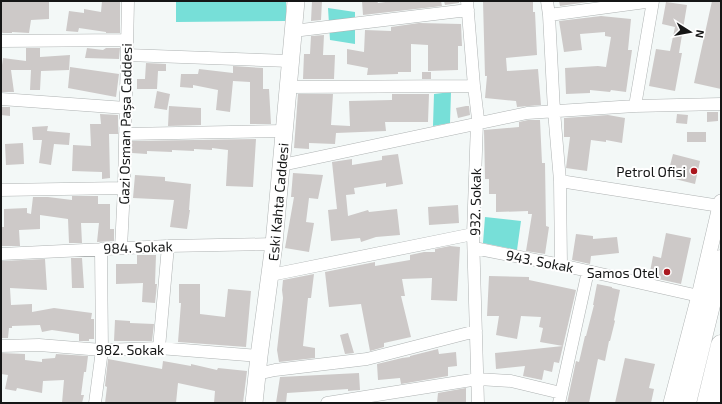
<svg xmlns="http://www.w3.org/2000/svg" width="722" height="404" font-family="'Exo 2',sans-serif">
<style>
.green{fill:#77dfd8}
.building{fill:#cdc9c8}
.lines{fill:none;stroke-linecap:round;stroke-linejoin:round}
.minor-casing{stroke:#afb3b3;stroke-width:13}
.tertiary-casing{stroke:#afb3b3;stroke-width:16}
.secondary-casing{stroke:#afb3b3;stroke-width:18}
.trunk-casing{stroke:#afb3b3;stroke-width:21}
.minor{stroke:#fff;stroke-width:12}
.tertiary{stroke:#fff;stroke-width:15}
.secondary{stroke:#fff;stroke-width:17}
.trunk{stroke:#fff;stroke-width:20}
.poi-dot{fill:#aa171e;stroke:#fff;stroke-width:1.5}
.labels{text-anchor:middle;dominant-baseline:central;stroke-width:4;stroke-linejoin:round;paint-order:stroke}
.street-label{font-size:14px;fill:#151616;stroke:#fff}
.poi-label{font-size:14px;fill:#151616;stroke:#fff;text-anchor:end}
</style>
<rect width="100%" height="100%" fill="#f3f8f7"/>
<!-- green -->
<path class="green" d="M176 1H286V21L176 22Z
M328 8 355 12V44L330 40Z
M451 92 450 123 433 126 434 94Z
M485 217 521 221 517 250 483 243Z"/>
<!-- building -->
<path class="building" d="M1 1H49V19L31 20 29 33 12 32V33H3L1 32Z
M102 1H120V33H106V32L79 28 78 32 66 31 69 11 84 13V9L101 12Z
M312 1H322L321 20 311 21Z
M362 1H377L378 3 393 1H441L442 6 363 15Z
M444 1H459V3L445 5Z
M483 1H533V12H535L537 55 506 58 507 71 538 69 541 105 517 107 516 101 485 98 487 76H485Z
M559 1H595L560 6Z
M712 1H721V89L694 83Z
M666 2 687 5 679 53H682L675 91 649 86 656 49 670 51 675 27 662 24Z
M601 16 631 19 628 50H632L626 92 611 90 610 92 590 90V93L566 94 565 68 598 66 606 67 611 37 605 36V32L580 34 582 50 564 52 559 21Z
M419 23 461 24 462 46H458V70L428 71V45L411 44V72H398V74L367 75 368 68 347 64V49L364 52 365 30 391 31V27Z
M324 35 323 55H335L334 79H303L304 54H310L311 36Z
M26 48H40V57L70 55 69 70 41 71 40 90H30L31 70H11L14 92H1V72L3 58 26 61Z
M87 48 103 50 106 48H120L119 59 85 58Z
M146 63 166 64V71H158L157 89H137V79H145Z
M233 66 263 68V89H269L271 124H250V82L233 81 230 112 216 110 218 90 193 85V88L180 87 181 74H198L199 69 233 73Z
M70 67 119 74 116 97 68 88Z
M422 72H431V79H422Z
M157 91 170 94 167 110 154 108Z
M298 94H333L331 125 350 126 349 101 392 100V94H429L428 122H385L386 131 336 133 335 144 309 143V149L294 148Z
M169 106 201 108V125L168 126Z
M466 106H469L470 115 458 118 456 108Z
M1 107H10V116L1 115Z
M707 112H718V121L707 122Z
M100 114 118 115V134H109L110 178 102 179V172L72 171 73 145 91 146 90 124H101Z
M677 114 688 115 687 124 676 123Z
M608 115 625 118 622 143 606 140V142L591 140 587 171 566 168 570 137H564V118Z
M528 120H540L542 163H545L546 226 549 227 545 254 526 251 532 214H528V211L496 212V194H489V179H485L484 130 519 127V122Z
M48 126 47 131 70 133 69 145 54 144 51 165 39 163 42 140H33L32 127Z
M687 132H706V142H687Z
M256 139 253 187 226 186 228 150 212 148V150L194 149V151L172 150V152L147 151V154L132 153V141Z
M23 143 24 164 6 165 5 144Z
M398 154 403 184 386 187V183L354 188 355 194 346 195 348 216 368 210 369 212 397 209 400 235 376 237 361 242 360 238 331 241 328 210 337 209 332 162 352 159V165L382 160V156Z
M673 154 700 161 695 184 667 177Z
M293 173 323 175 318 199 309 198 306 222 314 223 309 252 285 248 294 197H291Z
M135 175 165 177V181L191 184 189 210H190L187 229 170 227 174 200 133 198Z
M72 196H98V204H110V229H114V241L97 242 99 223H81L82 243H69L68 219 40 215V229L19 230 20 246H1V227H4V209L27 208V213L31 214 33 197H48L72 200Z
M458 205 459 223 429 225 428 207Z
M666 233 691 238 681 284 649 277 653 256 661 258Z
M576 234 593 236V239L617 237 619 253 591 256 590 264 572 260Z
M450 246 460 247 457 301 431 300 432 278 402 279 405 296H401L411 337 384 343V347L370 351 361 304 329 307 325 272 375 262V266L410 260V255L424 252H435V249Z
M137 255H156L155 284H157L155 303 142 302 143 283 116 284V264H137Z
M71 258H82L84 288H72Z
M45 259 47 290 10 288 11 305 32 304V312L54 308 92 313 91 319H94V339H89V341H79V334L52 330 42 332 40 325 12 326V328H9L8 338H1V261Z
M314 274 311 298H308L303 346 315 348V358L279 362 277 350 283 298 282 290 283 280Z
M489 276 529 277V280L576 290 563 346 540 342 543 328 539 327 541 317 521 316 517 339 496 335 499 316H487Z
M179 284H200V314L225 317 228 289 251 291 246 347 178 342 181 303H179Z
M597 284 612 287V288L620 290 614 320 615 321 610 341H609L605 361 598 359 589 403H567L576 361 579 362 585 336H586L594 305H593Z
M115 320 130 321V323L154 324 152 341H114Z
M348 333 354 353 345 354 340 335Z
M563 346 559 363 554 362 552 372 544 370 542 380 523 376 525 366 496 369 495 353Z
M438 349 439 354 456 352 457 366 448 367V376L401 384 400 378 378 380 377 364 402 358 410 357V356Z
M1 353 25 354V360L42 362V359L55 358 56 354 88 356 86 372H84L81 395H84L82 403H62L64 380 43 381 42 393 17 388 16 391 5 389 8 375 1 374Z
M625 358 655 364 649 388 654 389 651 403H615Z
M108 359 162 369 163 361 191 366V364L217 370 218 368 247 371 243 403H214L215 391 178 383 176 403H105L107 387 105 386Z
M359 373 360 390 348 391V389L287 393 286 403H276L280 377Z
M466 388V403H437L438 393Z"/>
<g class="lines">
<defs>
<path id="minor" d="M467 1 474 86 478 119 477 123 473 234 478 403
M547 1 549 15 554 111 560 181 561 265
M549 15 653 1 635 106
M293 31 468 10
M1 41 127 40
M127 55 290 61
M289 87 474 86
M1 99 126 108
M125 134 284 131
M282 165 527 113 635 106 721 104
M560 181 720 206
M1 190 124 188
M121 248 124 188 128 1
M474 248 561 265 699 296
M1 254 168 246 274 244
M271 275 473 234
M1 346 39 345 102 350 159 348 259 356
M159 348 168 246
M257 374 275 370 367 359 476 331
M95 403 102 350 101 249
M327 403 478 379 511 381 561 393
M559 403 588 271"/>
<path id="tertiary" d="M671 403 699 296 721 202
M719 403 721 393"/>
<path id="secondary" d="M254 403 259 356 274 244 296 1"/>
<path id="trunk" d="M686 403 721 260
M707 403 721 345"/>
</defs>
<!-- minor casing -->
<use href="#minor" class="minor-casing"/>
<!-- tertiary casing -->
<use href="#tertiary" class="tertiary-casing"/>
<!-- secondary casing -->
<use href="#secondary" class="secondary-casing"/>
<!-- trunk casing -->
<use href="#trunk" class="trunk-casing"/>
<!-- minor -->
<use href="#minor" class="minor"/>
<!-- tertiary -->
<use href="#tertiary" class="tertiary"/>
<!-- secondary -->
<use href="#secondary" class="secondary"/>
<!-- trunk -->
<use href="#trunk" class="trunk"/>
</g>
<!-- markers -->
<g class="poi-dot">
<circle cx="694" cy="171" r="4"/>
<circle cx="667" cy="272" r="4"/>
</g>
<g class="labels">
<!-- street labels -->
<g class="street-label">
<text transform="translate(125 124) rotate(-89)">Gazi Osman Paşa Caddesi</text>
<text transform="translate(278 202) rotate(-85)">Eski Kahta Caddesi</text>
<text transform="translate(475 202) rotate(-89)">932. Sokak</text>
<text transform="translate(138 247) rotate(-2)">984. Sokak</text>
<text transform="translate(540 261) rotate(11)">943. Sokak</text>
<text x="130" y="349">982. Sokak</text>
</g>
<!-- poi labels -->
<g class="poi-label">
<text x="686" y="171">Petrol Ofisi</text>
<text x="659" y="272">Samos Otel</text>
</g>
</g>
<!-- border -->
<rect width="722" height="404" fill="none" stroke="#151616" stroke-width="4"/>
<!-- north arrow -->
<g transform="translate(690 32) rotate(101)" stroke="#ffffff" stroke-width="3" paint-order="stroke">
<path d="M0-3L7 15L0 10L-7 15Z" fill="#151616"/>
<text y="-6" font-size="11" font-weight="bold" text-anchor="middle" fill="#151616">N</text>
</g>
</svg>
